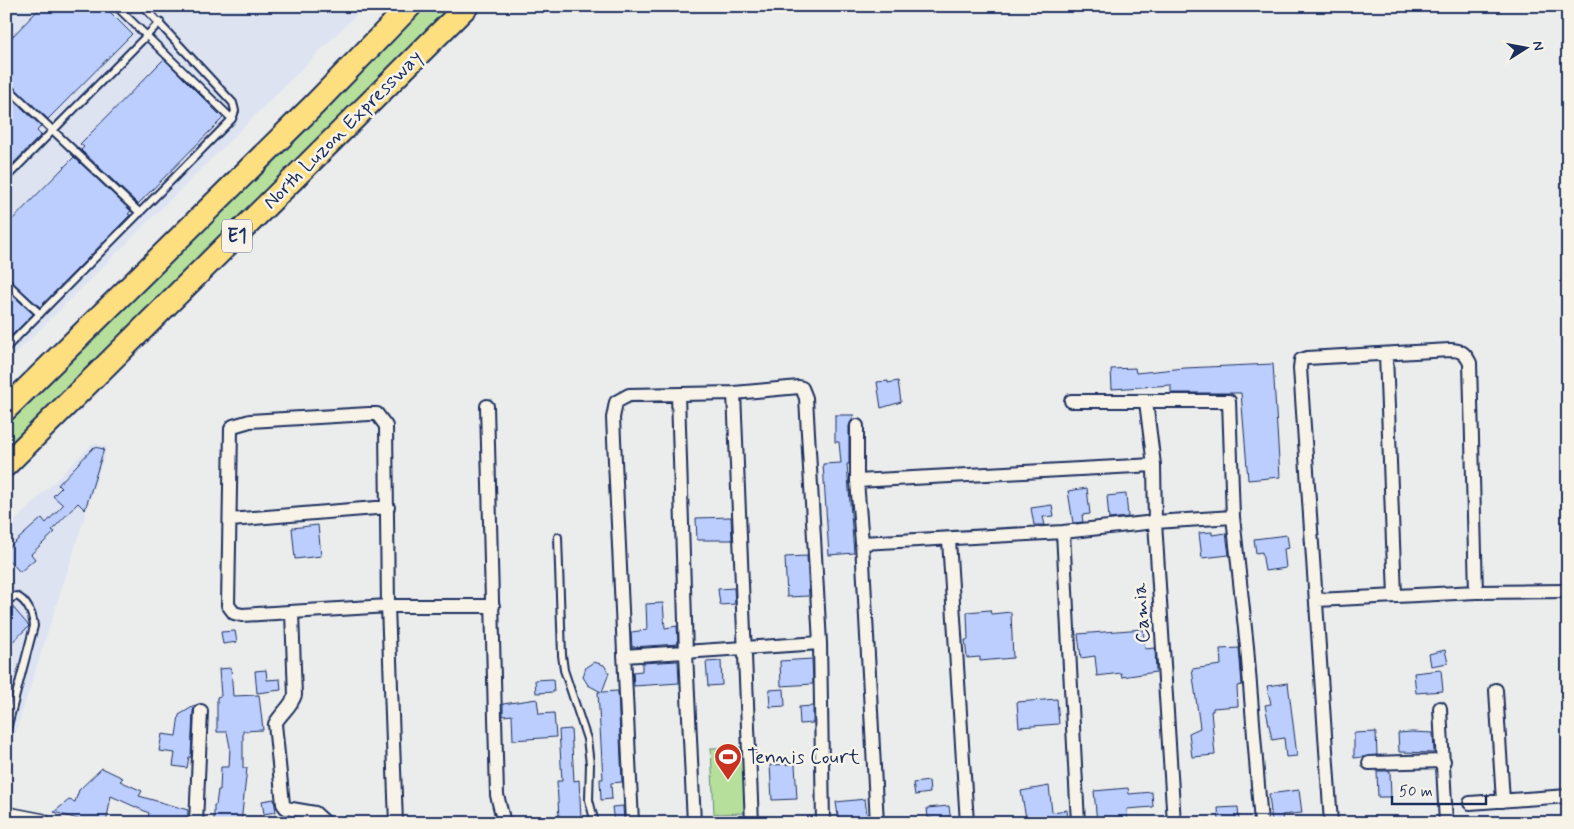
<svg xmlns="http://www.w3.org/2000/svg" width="1574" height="829" font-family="Mynerve,sans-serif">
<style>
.built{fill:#dde3f1}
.green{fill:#b5df9b;stroke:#68877c}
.building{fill:#bbcefd;stroke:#1b2f5e}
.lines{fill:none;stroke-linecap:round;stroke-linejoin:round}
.service-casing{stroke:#1b2f5e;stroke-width:10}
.minor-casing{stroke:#1b2f5e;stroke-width:16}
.secondary-casing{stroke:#1b2f5e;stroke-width:21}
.motorway-casing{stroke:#1b2f5e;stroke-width:26}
.service{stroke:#f7f3e8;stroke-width:6}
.minor{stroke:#f7f3e8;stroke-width:12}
.secondary{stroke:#f7f3e8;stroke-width:18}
.motorway{stroke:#fddf80;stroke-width:22}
.labels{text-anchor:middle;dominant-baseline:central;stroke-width:5;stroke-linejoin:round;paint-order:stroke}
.shield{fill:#f7f3e8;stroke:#5d6a87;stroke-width:1}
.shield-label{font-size:19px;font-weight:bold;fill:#1b2f5e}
.street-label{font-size:20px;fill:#1b2f5e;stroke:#f7f3e8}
.poi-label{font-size:20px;fill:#1b2f5e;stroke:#f7f3e8;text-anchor:start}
</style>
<rect width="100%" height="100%" fill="#ebecec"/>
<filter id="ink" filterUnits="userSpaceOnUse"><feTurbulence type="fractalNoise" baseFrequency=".02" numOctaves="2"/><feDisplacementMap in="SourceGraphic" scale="10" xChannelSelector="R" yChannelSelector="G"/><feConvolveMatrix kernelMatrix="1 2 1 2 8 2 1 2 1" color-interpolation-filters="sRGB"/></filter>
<g filter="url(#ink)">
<!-- built -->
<path class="built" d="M6 6H365L6 363Z
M93 443 107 447 6 762V530Z"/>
<!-- green -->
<path class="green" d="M426 6H457L6 457V424Z
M742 747 745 813 714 814 711 748Z"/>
<!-- building -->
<path class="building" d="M42 6H104L132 34 48 119 6 81V43Z
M164 59 223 118 138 204 81 150 84 147 80 144Z
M6 93 41 126 37 131 41 135 6 171Z
M74 157 131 211 128 214 130 215 40 307 6 277V226Z
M6 289 33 314 6 341Z
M1273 364 1280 477 1248 480 1241 393H1171V385L1112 389 1111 369 1135 368 1136 373 1185 368Z
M888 381V383L898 381 901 402 881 408 877 382Z
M835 415H854L849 426V464H847L854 553 829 555 823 464 841 463 839 442H835Z
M94 447 104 449 85 510 78 503 52 530 55 532 31 554 35 559 20 572 6 557V550L42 518 46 523 63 505 53 496 61 488 58 485Z
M1087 488 1090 514 1082 515 1083 522 1073 523 1068 491Z
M1126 494 1128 517 1109 519 1107 496Z
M1052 505 1054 516 1043 517 1045 525H1034L1031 508Z
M731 517 732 540H697L696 518Z
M318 525 321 556 295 559 292 528Z
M1212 532V535L1226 533 1229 555 1202 558 1199 533Z
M1287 535 1289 548 1284 549 1286 568 1265 571 1262 552 1256 553 1254 539Z
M807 556 809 596 787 597 785 557Z
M734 588 735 604 720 605 718 589Z
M663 603 665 628 677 626 678 644 632 647 631 632 647 630 646 604Z
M11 605 29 626 6 648V610Z
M990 610 991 614 1011 612 1013 658 980 661V657L967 658 965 640H968L967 612Z
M1143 629 1145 649 1155 648 1156 672 1122 677 1121 673 1097 676 1095 656 1081 658 1078 634Z
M235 631 237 642 223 644 221 632Z
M1239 648 1242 685 1237 686 1238 706 1213 708V711H1211L1215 755 1192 757 1189 733 1200 728 1192 669 1221 665 1220 649Z
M1445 650 1448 663 1431 666 1429 654Z
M812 659 813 684 781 686 780 661Z
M678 661 679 683 634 686 633 672 642 671V663Z
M721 661 722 685 708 686 706 662Z
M594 662 604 665 609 673 602 692 618 691 622 782 611 783 612 799 601 800 600 779H603L598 692H601L588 685 583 677 586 667Z
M231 668 233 696 259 695 263 730 243 731V768H247L241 823H214V805H216L218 790H220L221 767H229L230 747 227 732H217V697L221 696 219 669Z
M266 670 267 680 280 679 281 690 257 693 255 671Z
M1441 670 1443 691 1416 693 1414 673Z
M553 679 554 692 536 693 535 680Z
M1288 683 1297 756 1286 757 1284 738 1272 740 1265 705 1271 704 1267 686Z
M784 689 785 706 770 707 769 690Z
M537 699 539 714 554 713 556 737 513 740 512 715 503 716V704Z
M1057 699 1059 724 1019 727 1017 702Z
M196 705 193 711 191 757H189L187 768 173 766 175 753 159 751 162 734 176 736 179 715Z
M813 706V723L800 724 799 707Z
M571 729 574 781 579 780 581 818 559 819 557 781H562L559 730Z
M1376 732 1377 755 1354 758V733Z
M1412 732 1433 733 1434 753 1399 752 1398 733Z
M795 764 797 799 772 800 770 765Z
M102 768 123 778 120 781 142 791 139 796 188 810 187 823H146L149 813 111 796 106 823H91L54 812 69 800 75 802 79 790Z
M1377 771H1390L1391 797H1378Z
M929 781 930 793 915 795 913 783Z
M1049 786 1052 812 1067 810 1068 823H1027L1021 791Z
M1128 788 1129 794 1152 792 1153 807 1127 809 1128 823H1097L1094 791Z
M1299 790 1302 813 1282 815 1283 823H1272L1269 794Z
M274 799 276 812 264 814 262 801Z
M865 799 868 823H839L836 802Z
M623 806 624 823H614L612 807Z
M949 806 951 823H933L932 818H928L927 808Z
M1238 807 1239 821 1219 822 1218 808Z"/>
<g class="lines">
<defs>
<path id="service" d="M116 6 232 119
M6 11 10 6
M6 86 140 213
M6 178 160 22
M6 282 40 314
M6 348 232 119 235 111 233 103 143 6
M558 537 562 655 564 670 587 739 590 764 589 800 595 823
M6 733 34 626C33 615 27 600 16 596L6 601"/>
<path id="minor" d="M1386 354 1395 596
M734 393 752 823
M678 395 686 653 694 823
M1071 401H1229L1233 517 1247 647 1261 823
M1146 402 1154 465 1155 522 1174 823
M487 406 497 795 504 823
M857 426V481L862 543 877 823
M857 481 1154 465
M230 520 388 507
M1063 532 1078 823
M949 540 967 823
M862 543 1063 532 1155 522 1233 517
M1317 600 1476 592 1568 591
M292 613 295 695C291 707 281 713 275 724L283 804 286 808 315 813 326 823
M624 656 820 643
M1496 690 1503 801
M1440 708 1446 823
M1369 763 1444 761
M1470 803 1568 796
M196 823 201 711
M396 823 388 606 386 426 377 414H369L250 421 233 426 231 429 228 605 234 613 242 615 388 606H493
M632 823 613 418 616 402 629 395 734 393 799 387 802 388 806 398 820 643 823 823
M1331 823 1300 368 1301 360 1307 358 1450 350C1461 350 1465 353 1470 363L1476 592"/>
<path id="secondary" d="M6 816 42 823"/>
<path id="motorway" d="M6 409 313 106 410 6
M6 465 467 6"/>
</defs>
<!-- service casing -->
<use href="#service" class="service-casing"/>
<!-- minor casing -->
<use href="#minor" class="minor-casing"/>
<!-- secondary casing -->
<use href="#secondary" class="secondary-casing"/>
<!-- motorway casing -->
<use href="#motorway" class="motorway-casing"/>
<!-- service -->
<use href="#service" class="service"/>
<!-- minor -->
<use href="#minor" class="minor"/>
<!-- secondary -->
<use href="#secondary" class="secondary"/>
<!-- motorway -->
<use href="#motorway" class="motorway"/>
</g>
</g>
<!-- icons -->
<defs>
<symbol id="stadium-pin" viewBox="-11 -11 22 30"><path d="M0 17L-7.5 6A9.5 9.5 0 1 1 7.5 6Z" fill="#c8321e" stroke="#f7f3e8"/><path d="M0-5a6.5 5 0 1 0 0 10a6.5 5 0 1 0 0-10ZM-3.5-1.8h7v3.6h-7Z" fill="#fff"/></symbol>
</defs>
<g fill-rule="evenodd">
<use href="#stadium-pin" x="712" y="741" width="32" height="43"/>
</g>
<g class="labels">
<!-- shield labels -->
<rect class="shield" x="222" y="219.5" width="30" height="33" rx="4"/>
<g class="shield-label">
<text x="237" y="236">E1</text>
</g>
<!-- street labels -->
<g class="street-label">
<text transform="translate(343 130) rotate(-45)">North Luzon Expressway</text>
<text transform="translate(1142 613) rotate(-94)">Camia</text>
</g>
<!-- poi labels -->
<g class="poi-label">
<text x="747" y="757">Tennis Court</text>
</g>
</g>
<!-- margin -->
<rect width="1574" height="829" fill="none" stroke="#f7f3e8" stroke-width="25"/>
<rect x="12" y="12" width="1549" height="804" fill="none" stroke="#1b2f5e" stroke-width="2" filter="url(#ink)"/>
<!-- north arrow -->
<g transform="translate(1526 48) rotate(79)" stroke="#f7f3e8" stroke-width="4" paint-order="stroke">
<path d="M0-4L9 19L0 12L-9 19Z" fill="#1b2f5e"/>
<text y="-8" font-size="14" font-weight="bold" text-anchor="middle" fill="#1b2f5e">N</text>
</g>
<!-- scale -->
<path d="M1392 796v8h94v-8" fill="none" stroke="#1b2f5e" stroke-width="2.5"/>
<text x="1399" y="796" font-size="15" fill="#1b2f5e" stroke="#f7f3e8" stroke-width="4" paint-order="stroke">50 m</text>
</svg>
